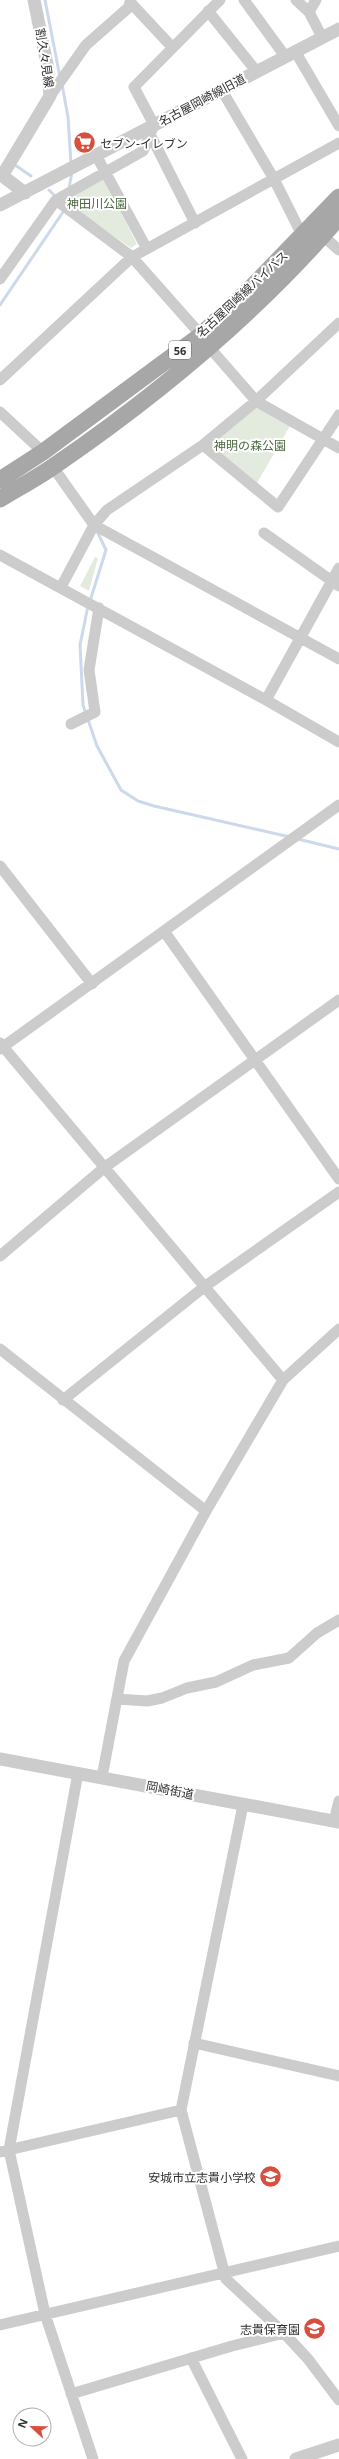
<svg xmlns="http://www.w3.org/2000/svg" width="339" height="2459" font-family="'Noto Sans','Noto Sans JP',sans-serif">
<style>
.green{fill:#e3ebde}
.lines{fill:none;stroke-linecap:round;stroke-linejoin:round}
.stream{stroke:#ccd9ea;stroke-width:3}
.minor{stroke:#ccc;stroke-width:11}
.tertiary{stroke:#ccc;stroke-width:13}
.primary{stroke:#a7a7a7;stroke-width:17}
.labels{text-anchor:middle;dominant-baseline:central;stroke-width:4;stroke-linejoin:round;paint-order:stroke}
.shield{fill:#fff;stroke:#6d6d6d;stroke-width:1}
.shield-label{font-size:11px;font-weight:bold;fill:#2f2f2f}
.street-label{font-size:12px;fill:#2f2f2f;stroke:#fff}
.poi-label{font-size:12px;fill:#2f2f2f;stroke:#fff;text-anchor:end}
.park-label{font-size:12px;fill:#4b6840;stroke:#fff}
</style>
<rect width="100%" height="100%" fill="#fff"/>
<!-- green -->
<path class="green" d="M104 179 137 244 131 248 63 201Z
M257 406 290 426 257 483 211 445Z
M95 557 98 558 89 591 80 586Z"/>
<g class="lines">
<!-- stream -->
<path class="stream" d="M45 0 60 77
M62 84 68 117 71 164
M15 165 31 176
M69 189 72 171
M49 190 54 195
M0 305 63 212 67 197
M90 601 106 550 97 531
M88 606 80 645 83 705 97 746 121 790 138 801 154 806 290 837
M298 839 339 849"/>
<!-- minor -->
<path class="minor" d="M244 0 285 56
M296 0 309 12 322 37
M130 2 172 47
M208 11 257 72
M309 12 316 0
M295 51 339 126
M221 89 274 179 303 237
M50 96 86 45 128 8 131 0
M150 134 195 223
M96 155 147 249
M56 200 132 257 201 335
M323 236 339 250
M0 279 56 200 143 151 154 125 134 87 220 0
M210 348 256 401 339 448
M0 380 132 257 339 143
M0 412 43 452
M203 445 278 507 339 415
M53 467 94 525 339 659
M264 533 339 586
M0 555 266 700 339 742
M61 587 94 525 107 510 203 445 256 401 339 323
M266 700 339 568
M71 724 95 712 89 670 99 608
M0 866 92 984
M164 931 339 1179
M0 1043 283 1380
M0 1049 339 805
M0 1256 105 1167 339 1000
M0 1349 206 1511
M63 1400 204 1287 339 1192
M117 1699 147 1701 162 1698 187 1688 216 1682 253 1665 289 1658 317 1633 339 1620
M78 1773 9 2150 45 2314 93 2459
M102 1777 124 1661 206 1511 283 1380 339 1329
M243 1805 181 2110 226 2279 284 2333 308 2359 339 2400
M334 1821 339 1801
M194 2043 339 2076
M0 2152 181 2110
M0 2325 339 2246
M191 2358 242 2459
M71 2394 232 2346 284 2333"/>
<!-- tertiary -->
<path class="tertiary" d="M0 174 25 193
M2 176 50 96 47 64 34 0
M0 205 339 29
M0 1759 339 1822
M296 2459 339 2445"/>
<!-- primary -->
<path class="primary" d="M0 480 43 452 201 335 252 287 339 197
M0 499C18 488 37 478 54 466 159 394 256 314 339 217"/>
</g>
<!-- icons -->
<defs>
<symbol id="supermarket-disc" viewBox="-11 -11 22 22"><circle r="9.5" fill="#d94f3f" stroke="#fff"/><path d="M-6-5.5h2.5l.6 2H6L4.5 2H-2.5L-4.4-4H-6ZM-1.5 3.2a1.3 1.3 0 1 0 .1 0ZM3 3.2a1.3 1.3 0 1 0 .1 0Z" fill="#fff"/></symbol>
<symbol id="school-disc" viewBox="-11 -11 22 22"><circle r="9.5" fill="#d94f3f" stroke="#fff"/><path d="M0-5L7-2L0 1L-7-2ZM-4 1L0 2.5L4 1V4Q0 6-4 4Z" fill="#fff"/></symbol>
</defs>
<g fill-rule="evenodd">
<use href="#supermarket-disc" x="72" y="130" width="25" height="25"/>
<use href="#school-disc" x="258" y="2164" width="25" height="25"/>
<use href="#school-disc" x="302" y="2316" width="25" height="25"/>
</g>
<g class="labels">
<!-- shield labels -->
<rect class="shield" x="169" y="341" width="22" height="18" rx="3"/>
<g class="shield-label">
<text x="180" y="350">56</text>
</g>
<!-- street labels -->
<g class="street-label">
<text transform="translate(45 58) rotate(81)">割久々見線</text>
<text transform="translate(202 100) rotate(-28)">名古屋岡崎線旧道</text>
<text transform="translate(242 294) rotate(-43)">名古屋岡崎線バイパス</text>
<text transform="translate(170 1790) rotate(11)">岡崎街道</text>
</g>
<!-- poi labels -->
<g class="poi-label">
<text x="100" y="143" text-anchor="start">セブン-イレブン</text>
<text x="256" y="2177">安城市立志貴小学校</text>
<text x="300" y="2329">志貴保育園</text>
</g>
<!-- park labels -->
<g class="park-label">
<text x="97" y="203">神田川公園</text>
<text x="250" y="445">神明の森公園</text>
</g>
</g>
<!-- north arrow -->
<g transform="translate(32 2427) rotate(292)"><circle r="19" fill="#ffffff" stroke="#acacac"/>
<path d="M0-3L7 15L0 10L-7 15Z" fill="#d94f3f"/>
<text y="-6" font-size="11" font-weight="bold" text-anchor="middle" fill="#2f2f2f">N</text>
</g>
</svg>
